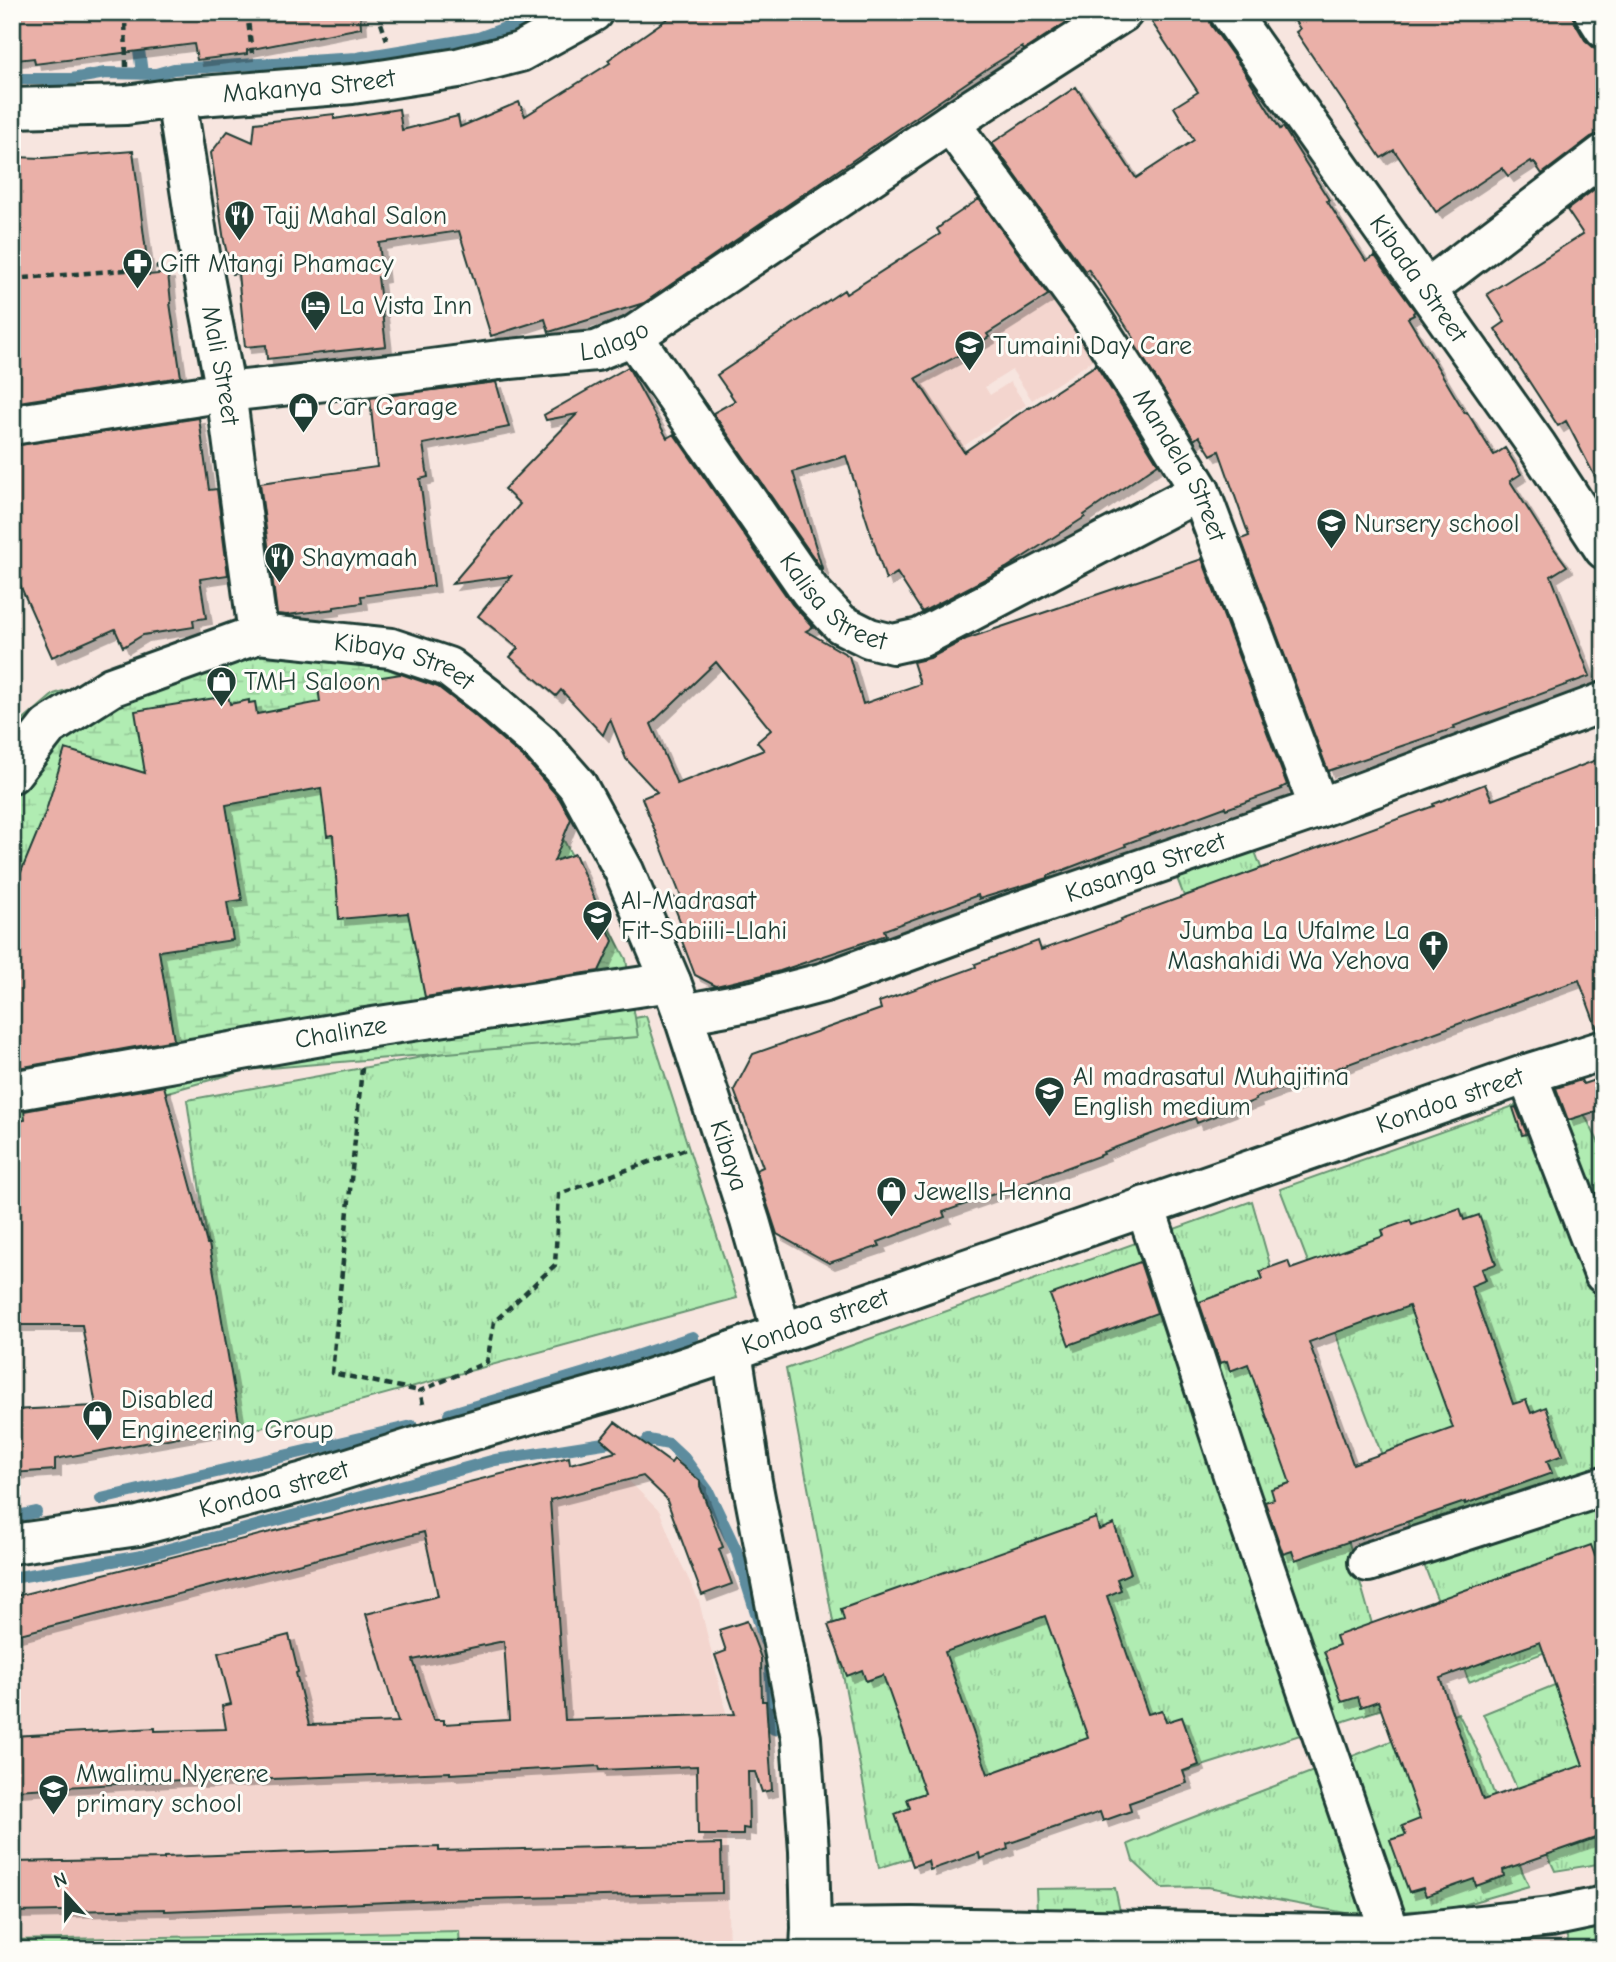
<svg xmlns="http://www.w3.org/2000/svg" width="1616" height="1962" font-family="'Comic Neue',sans-serif">
<style>
.built{fill:#f3d5ce}
.grass{fill:url(#grass-tufts);stroke:#689473;stroke-width:2}
.wetland{fill:url(#wetland-marsh);stroke:#689473;stroke-width:2}
.park{fill:#b0ecb2;stroke:#689473;stroke-width:2}
.lines{fill:none;stroke-linecap:round;stroke-linejoin:round}
.stream{stroke:#5d8c9e;stroke-width:12}
.building{fill:#eab0a8;stroke:#1f3d34;stroke-width:2;fill-rule:evenodd;filter:url(#shadow)}
.minor-casing{stroke:#1f3d34;stroke-width:44}
.path{stroke:#1f3d34;stroke-width:4.5;stroke-dasharray:7 5;stroke-linecap:butt}
.minor{stroke:#fdfcf7;stroke-width:38}
.labels{text-anchor:middle;dominant-baseline:central;stroke-width:6;stroke-linejoin:round;paint-order:stroke}
.street-label{font-size:26px;fill:#1f3d34;stroke:#fdfcf7}
.poi-label{font-size:26px;fill:#1f3d34;stroke:#fdfcf7;text-anchor:start}
</style>
<defs>
<pattern id="grass-tufts" width="24" height="20" patternUnits="userSpaceOnUse" patternTransform="scale(1.75)"><rect width="24" height="20" fill="#b0ecb2"/><path d="M3 7l-1-3M5 7V3M7 7l1-3M15 17l-1-3M17 17v-4M19 17l1-3" fill="none" stroke="#97cb9a"/></pattern>
<pattern id="wetland-marsh" width="20" height="14" patternUnits="userSpaceOnUse" patternTransform="scale(1.75)"><rect width="20" height="14" fill="#b0ecb2"/><path d="M1 5h8M5 5V1M11 12h8M15 12V8" fill="none" stroke="#97cb9a"/></pattern>
<filter id="shadow"><feDropShadow dx="6" dy="6" stdDeviation="0" flood-color="#0004"/></filter>
</defs>
<rect width="100%" height="100%" fill="#f7e5df"/>
<filter id="ink" filterUnits="userSpaceOnUse"><feTurbulence type="fractalNoise" baseFrequency=".0143" numOctaves="2"/><feDisplacementMap in="SourceGraphic" scale="14" xChannelSelector="R" yChannelSelector="G"/><feConvolveMatrix kernelMatrix="1 2 1 2 8 2 1 2 1" color-interpolation-filters="sRGB"/></filter>
<g filter="url(#ink)">
<!-- built -->
<path class="built" d="M1052 295 1095 359 1032 400 1012 370 985 387 990 395 1010 382 1026 405 959 449 916 385Z
M629 1481 660 1512 676 1553 699 1601 726 1712 734 1768 741 1775 743 1837 726 1838 729 1950H460L458 1931 12 1940V1639Z"/>
<!-- grass -->
<path class="grass" d="M1254 849 1262 870 1184 896 1177 878Z
M646 1016 737 1298 235 1435 187 1100Z
M1570 1086 1604 1153V1629L1469 1682 1280 1189Z
M1252 1201 1395 1705 879 1868 786 1369Z
M1604 1665V1863L1555 1871 1483 1714Z
M1458 1713 1481 1758 1523 1873 1529 1886 1449 1909 1388 1912 1372 1918 1208 1887 1162 1888 1133 1861 1128 1844 1173 1825 1384 1744Z
M1115 1888 1120 1911H1037L1036 1889Z
M1604 1919V1946L1570 1949 1565 1930Z"/>
<!-- wetland -->
<path class="wetland" d="M331 642 427 687 549 812 626 959 638 1037 246 1070 54 1124 22 1150 12 1352V730L54 694 200 647Z"/>
<!-- park -->
<path class="park" d="M459 1931 460 1950H12V1940Z"/>
<g class="lines">
<!-- stream -->
<path class="stream" d="M137 35 142 73
M12 79H72L105 73 156 74 174 69 357 58 478 38 518 23 535 12
M449 1414 585 1373 693 1337
M101 1499 412 1426
M12 1517 36 1512
M12 1578 142 1556 238 1531 495 1460 610 1442 646 1445 648 1440 669 1444 684 1458 708 1491 736 1550 765 1641
M770 1669 774 1729"/>
</g>
<!-- building -->
<path class="building" d="M12 12H360L361 28 247 50V54L197 60 194 44 35 64 34 58 17 60Z
M677 12H1082L1024 50 1022 47 991 66 644 303 549 332 545 319 491 336 459 231 379 243 383 276 378 277 386 346 267 359 266 345 245 347 238 273 232 274 224 241 211 153 228 131 253 142 255 123 334 114V119L399 109 402 130 458 116 460 127 519 102 525 116 610 63 608 60Z
M1145 12H1207L1211 25 1244 71 1280 129 1283 127 1329 200 1327 201 1366 261 1375 256 1415 311 1413 313 1414 315 1408 318 1465 413 1467 412 1494 455 1505 448 1521 474 1510 481 1547 539 1567 566 1551 576 1590 676 1454 726 1455 728 1328 771 1241 539 1249 536 1219 451 1211 455 1199 436 1194 440 1132 340 1134 338 1088 269 1085 271 992 143 1076 87 1136 178 1194 140 1174 107 1198 92Z
M1289 12H1572L1575 23 1585 40 1593 47 1599 49 1604 56V133L1591 137 1542 174 1534 162 1532 163 1531 161 1508 176 1502 168 1436 212 1394 150 1381 158 1296 32 1300 29Z
M133 151 149 275 168 273 171 303H170L181 377 12 403V157L44 158Z
M1604 182V494L1566 421 1558 426 1495 329 1505 322 1487 294 1583 234 1567 210Z
M979 199 1048 295 987 334 989 337 967 350V351L916 378 964 452 1029 407 1030 408 1096 365 1158 464 1084 515 1085 517 1006 568 922 612 897 573 886 580 846 456 793 472 823 571 713 413 735 401 717 375 844 290 846 294 940 234 937 229 942 225V224Z
M628 367 667 438 674 434 792 604 813 627 806 631 849 656 863 704 920 684 913 662 930 658 966 639 1202 559 1287 785 1281 788 1282 789 1226 809 1225 807 1125 844 1126 846 1048 876V878L979 899 978 895 884 930 886 935 780 971 716 986 695 975 682 941 687 939 669 893 685 907 642 798 657 792 626 759 610 719 603 735 561 690 556 696 510 657 518 648 478 616 511 576 452 584 520 504 504 489 577 414 546 420 544 415ZM716 662 771 730 757 742 764 750 677 784 651 724Z
M496 382 509 427 423 444 428 477 420 479 434 586 361 596 362 603 334 607V609L287 615 277 614 260 483 377 467 370 398Z
M199 418 209 490 217 489 228 575 200 579 206 618 193 620 194 627 143 635 123 647 115 629 52 657 12 567V446Z
M401 674 438 687 473 714 526 760 559 798 571 819 554 861 575 854 613 941 599 971 425 997 408 913 339 919 333 835 327 836 321 788 226 805 242 900 227 902 233 940 159 951 174 1040 18 1068 15 1043H12V872H21L45 814 65 749 145 773 135 711 228 696 230 704 249 700V703L255 702 257 714 320 702 318 687Z
M1604 757V1029H1597L1579 980 1255 1098 1256 1100 1197 1123 1195 1118 1103 1152 1104 1154 1039 1178 943 1212 945 1217 878 1242 880 1246 829 1263 777 1234 756 1170 763 1167 734 1090 753 1054 881 1009 879 1002 976 967 975 964 1038 941 1041 950 1122 921 1121 919 1434 806 1433 804 1485 784 1492 800Z
M1604 1077V1109L1568 1120 1556 1088 1581 1080 1583 1084Z
M164 1086 207 1244H209L240 1426 55 1459V1470L12 1473V1410L96 1406 82 1325H17L12 1122 25 1120 24 1111Z
M1516 1107 1527 1134 1522 1135 1513 1108Z
M1460 1208 1464 1220 1479 1215 1496 1264 1482 1269 1486 1280 1471 1286 1513 1404 1526 1400 1531 1413 1546 1407 1563 1455 1547 1461 1552 1473 1465 1504V1502L1295 1560 1292 1551 1283 1554 1265 1502 1274 1499 1271 1489 1290 1483 1248 1364 1230 1371 1227 1361 1220 1363 1199 1302 1263 1279 1260 1271 1288 1261 1291 1269 1384 1236 1382 1230 1410 1220 1412 1225ZM1409 1306 1453 1428 1353 1464 1309 1342Z
M1140 1262 1157 1313 1069 1345 1050 1295Z
M615 1422 671 1463 674 1459 700 1481V1486L723 1547 719 1549 732 1584 702 1595 666 1498 643 1476 550 1500 565 1720 735 1714 715 1655 726 1651 719 1630 747 1621 761 1658 762 1701H766L772 1790 762 1792 755 1772H748L749 1829 743 1828V1835H698L697 1766 600 1770 599 1766 450 1774V1772L198 1782V1779L16 1790 13 1736 155 1728V1731L226 1729 222 1706 231 1704 218 1653 289 1635 298 1672 296 1673 309 1725 398 1722 366 1614 438 1596 424 1532 12 1636V1597L569 1457 570 1464 616 1452 601 1439ZM504 1641 509 1720 444 1724V1720H433L413 1660Z
M1096 1518 1099 1530 1114 1524 1131 1573 1117 1579 1121 1590 1107 1596 1148 1714 1162 1710 1166 1722 1182 1717 1199 1765 1183 1771 1187 1783 1129 1803 1131 1811 1103 1821 1100 1812 1007 1844 1008 1849 980 1859 979 1853 930 1870 928 1861 913 1866 895 1814 910 1808 907 1799 925 1793 883 1675 866 1681 862 1670 847 1676 828 1625 844 1620 841 1609ZM1045 1616 1088 1738 988 1774 945 1652Z
M1591 1545 1595 1556 1604 1553V1835L1503 1870 1504 1876 1476 1886 1474 1879 1426 1896 1423 1888 1409 1892 1390 1840 1406 1835 1402 1826 1420 1819 1378 1701 1361 1707 1358 1697 1342 1702 1324 1651 1339 1645 1336 1636ZM1540 1642 1583 1765 1483 1800 1440 1678Z
M721 1844 722 1893 440 1900 165 1911V1909L12 1912V1862L164 1859V1857L439 1847V1851Z"/>
<g class="lines">
<defs>
<g id="minor">
<path id="s1" d="M1229 12 1537 446 1604 549"/>
<path d="M1594 12 1604 28"/>
<path id="s2" d="M176 98 202 267 226 392 258 634"/>
<path id="s3" d="M12 108 126 105 176 98 352 84 387 79 458 68 520 52 593 12"/>
<path id="s4" d="M950 123 1089 314 1146 402 1200 491 1319 808"/>
<path d="M1427 289 1604 154"/>
<path id="s5" d="M633 336 810 591 841 624 869 638 893 644 920 638 1200 491"/>
<path id="s6" d="M12 425 226 392 408 372 499 360 596 351 633 336 950 123 1123 12"/>
<path id="s7" d="M12 773 48 727 111 687 258 634 391 648 448 667 487 697 541 744 577 785 624 871 671 982 683 1014 750 1221 782 1333"/>
<path id="s8" d="M683 1014 753 1001 825 982 996 919 1319 808 1604 702"/>
<path d="M1527 1074 1604 1274"/>
<path id="s9" d="M12 1091 366 1028 671 982"/>
<path d="M1145 1206 1237 1487 1391 1935"/>
<path d="M732 1351 752 1482 801 1738 809 1851 811 1928 810 1950"/>
<path id="s10" d="M12 1544 138 1526 304 1482 432 1442 615 1390 716 1357 782 1333 1527 1074 1604 1050"/>
<path d="M1368 1562 1604 1486"/>
<path d="M811 1928 912 1927 1391 1935 1551 1917 1604 1906"/>
</g>
</defs>
<!-- minor casing -->
<use href="#minor" class="minor-casing"/>
<!-- path -->
<path class="path" d="M125 12 126 67
M247 12 252 53
M377 12 387 40
M12 279 163 267
M362 1068 332 1373 420 1391
M423 1404 420 1391 487 1362 494 1322 555 1265 559 1194 686 1149"/>
<!-- minor -->
<use href="#minor" class="minor"/>
</g>
</g>
<!-- icons -->
<defs>
<symbol id="restaurant-pin" viewBox="-11 -11 22 30"><path d="M0 17L-7.5 6A9.5 9.5 0 1 1 7.5 6Z" fill="#1f3d34" stroke="#fdfcf7"/><path d="M-5-6h1v4h1v-4h1v4h1v-4h1v5L-1.5 .5V6h-2V.5L-5-1ZM5-6V6H3V1.5H1.5Q1.5-4 5-6Z" fill="#fff"/></symbol>
<symbol id="pharmacy-pin" viewBox="-11 -11 22 30"><path d="M0 17L-7.5 6A9.5 9.5 0 1 1 7.5 6Z" fill="#1f3d34" stroke="#fdfcf7"/><path d="M-2-6h4v4h4v4h-4v4h-4v-4h-4v-4h4Z" fill="#fff"/></symbol>
<symbol id="hotel-pin" viewBox="-11 -11 22 30"><path d="M0 17L-7.5 6A9.5 9.5 0 1 1 7.5 6Z" fill="#1f3d34" stroke="#fdfcf7"/><path d="M-6-4.5h1.5V1H6V5H4.5V3h-9V5H-6ZM-4 0a1.8 1.8 0 1 1 3.6 0ZM.5 0V-2.5h3Q6-2.5 6 0Z" fill="#fff"/></symbol>
<symbol id="school-pin" viewBox="-11 -11 22 30"><path d="M0 17L-7.5 6A9.5 9.5 0 1 1 7.5 6Z" fill="#1f3d34" stroke="#fdfcf7"/><path d="M0-5L7-2L0 1L-7-2ZM-4 1L0 2.5L4 1V4Q0 6-4 4Z" fill="#fff"/></symbol>
<symbol id="shop-pin" viewBox="-11 -11 22 30"><path d="M0 17L-7.5 6A9.5 9.5 0 1 1 7.5 6Z" fill="#1f3d34" stroke="#fdfcf7"/><path d="M-5-2.5h2.3a2.7 3.5 0 0 1 5.4 0H5L5.5 6h-11ZM-1.5-2.5h3a1.5 2.3 0 0 0-3 0Z" fill="#fff"/></symbol>
<symbol id="church-pin" viewBox="-11 -11 22 30"><path d="M0 17L-7.5 6A9.5 9.5 0 1 1 7.5 6Z" fill="#1f3d34" stroke="#fdfcf7"/><path d="M-1.2-6h2.4v3.5h3.3v2.4h-3.3V6h-2.4V-.1h-3.3v-2.4h3.3Z" fill="#fff"/></symbol>
</defs>
<g fill-rule="evenodd">
<use href="#restaurant-pin" x="222" y="198" width="35" height="47"/>
<use href="#pharmacy-pin" x="120" y="246" width="35" height="47"/>
<use href="#hotel-pin" x="298" y="288" width="35" height="47"/>
<use href="#school-pin" x="952" y="328" width="35" height="47"/>
<use href="#shop-pin" x="286" y="390" width="35" height="47"/>
<use href="#school-pin" x="1314" y="506" width="35" height="47"/>
<use href="#restaurant-pin" x="262" y="540" width="35" height="47"/>
<use href="#shop-pin" x="204" y="664" width="35" height="47"/>
<use href="#school-pin" x="580" y="898" width="35" height="47"/>
<use href="#church-pin" x="1416" y="928" width="35" height="47"/>
<use href="#school-pin" x="1032" y="1074" width="35" height="47"/>
<use href="#shop-pin" x="874" y="1174" width="35" height="47"/>
<use href="#shop-pin" x="80" y="1398" width="35" height="47"/>
<use href="#school-pin" x="36" y="1772" width="35" height="47"/>
</g>
<g class="labels">
<!-- street labels -->
<g class="street-label">
<text stroke="none"><textPath href="#s3" startOffset="298">Makanya Street</textPath></text>
<text stroke="none"><textPath href="#s1" startOffset="327">Kibada Street</textPath></text>
<text stroke="none"><textPath href="#s6" startOffset="609">Lalago</textPath></text>
<text stroke="none"><textPath href="#s2" startOffset="271">Mali Street</textPath></text>
<text stroke="none"><textPath href="#s4" startOffset="413">Mandela Street</textPath></text>
<text stroke="none"><textPath href="#s5" startOffset="336">Kalisa Street</textPath></text>
<text stroke="none"><textPath href="#s7" startOffset="439">Kibaya Street</textPath></text>
<text stroke="none"><textPath href="#s8" startOffset="486">Kasanga Street</textPath></text>
<text stroke="none"><textPath href="#s9" startOffset="334">Chalinze</textPath></text>
<text stroke="none"><textPath href="#s10" startOffset="1507">Kondoa street</textPath></text>
<text stroke="none"><textPath href="#s7" startOffset="1060">Kibaya</textPath></text>
<text stroke="none"><textPath href="#s10" startOffset="835">Kondoa street</textPath></text>
<text stroke="none"><textPath href="#s10" startOffset="268">Kondoa street</textPath></text>
</g>
<!-- poi labels -->
<g class="poi-label">
<text x="263" y="216">Tajj Mahal Salon</text>
<text x="160" y="264">Gift Mtangi Phamacy</text>
<text x="339" y="306">La Vista Inn</text>
<text x="993" y="346">Tumaini Day Care</text>
<text x="327" y="407">Car Garage</text>
<text x="1354" y="524">Nursery school</text>
<text x="302" y="558">Shaymaah</text>
<text x="244" y="682">TMH Saloon</text>
<text x="621" y="901">Al-Madrasat<tspan x="621" dy="30">Fit-Sabiili-Llahi</tspan></text>
<text x="1410" y="931" text-anchor="end">Jumba La Ufalme La<tspan x="1410" dy="30">Mashahidi Wa Yehova</tspan></text>
<text x="1073" y="1077">Al madrasatul Muhajitina<tspan x="1073" dy="30">English medium</tspan></text>
<text x="914" y="1192">Jewells Henna</text>
<text x="121" y="1400">Disabled<tspan x="121" dy="30">Engineering Group</tspan></text>
<text x="76" y="1774">Mwalimu Nyerere<tspan x="76" dy="30">primary school</tspan></text>
</g>
</g>
<!-- margin -->
<rect width="1616" height="1962" fill="none" stroke="#fdfcf7" stroke-width="42"/>
<rect x="21" y="21" width="1574" height="1920" fill="none" stroke="#1f3d34" stroke-width="2.5" filter="url(#ink)"/>
<!-- north arrow -->
<g transform="translate(66 1895) rotate(339)" stroke="#fdfcf7" stroke-width="5" paint-order="stroke">
<path d="M0-5L12 26L0 18L-12 26Z" fill="#1f3d34"/>
<text y="-10" font-size="19" font-weight="bold" text-anchor="middle" fill="#1f3d34">N</text>
</g>
</svg>
